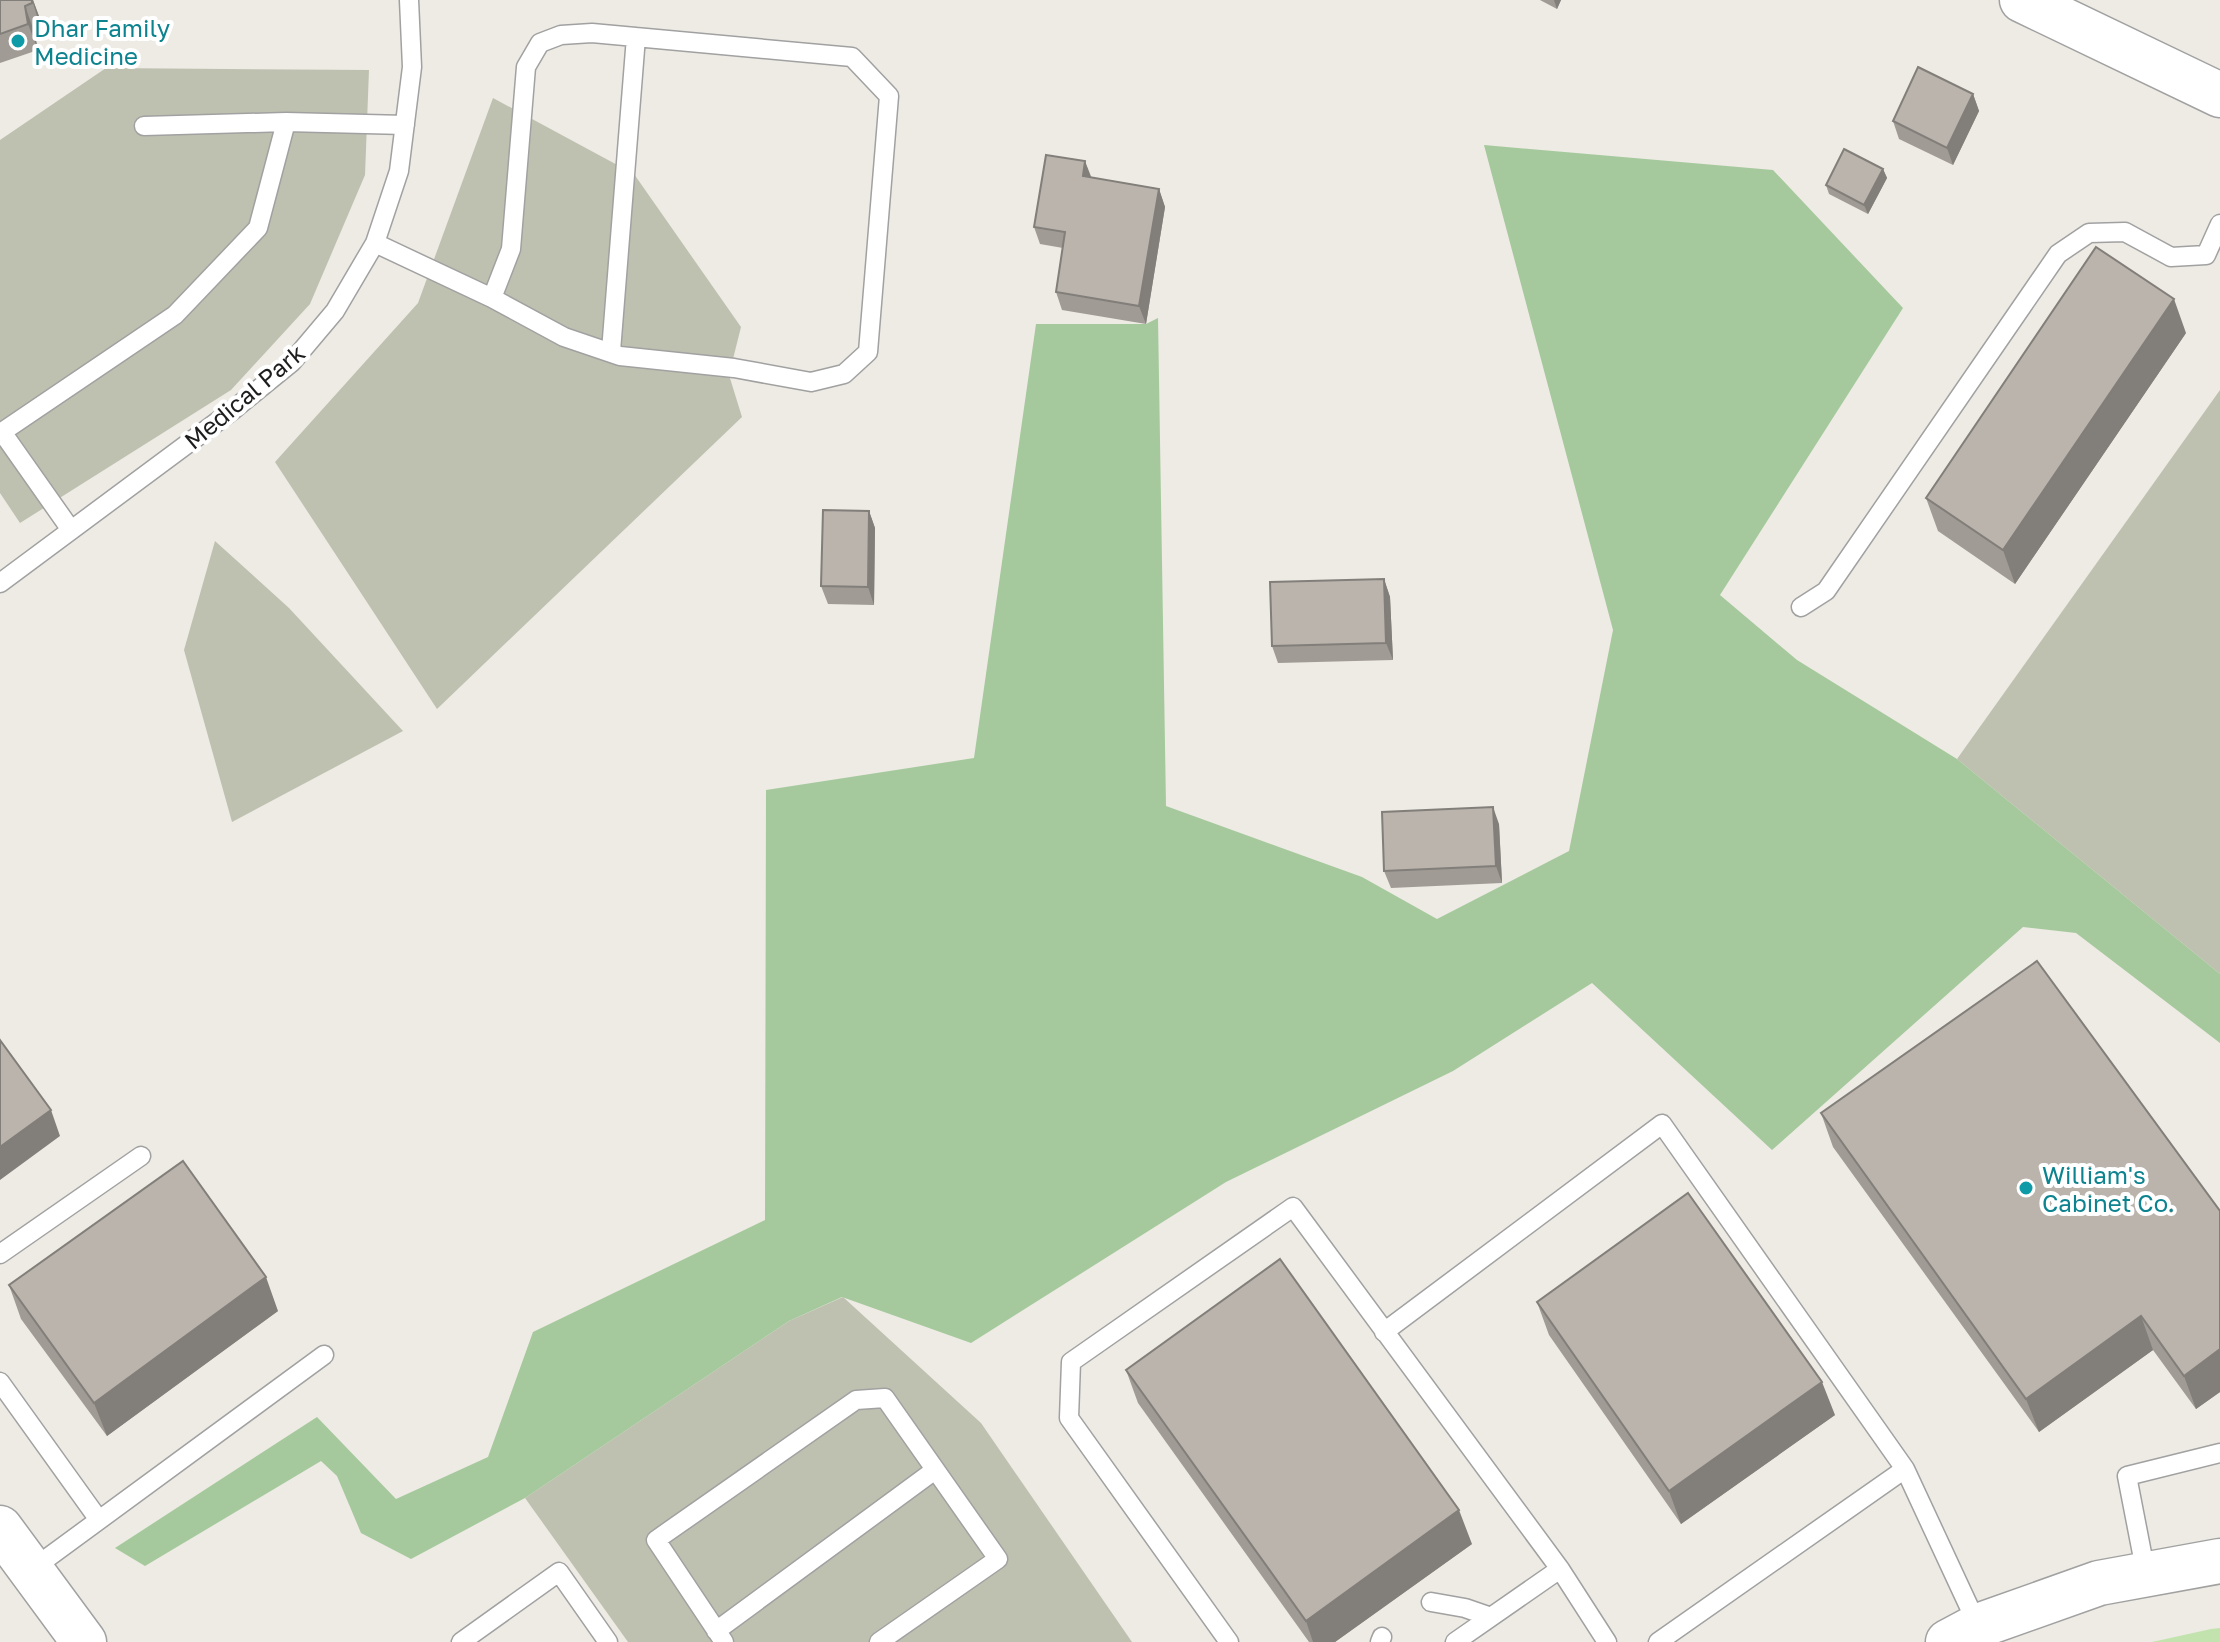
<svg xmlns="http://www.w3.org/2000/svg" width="2220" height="1642" font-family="'Golos Text',sans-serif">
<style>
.construction{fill:#bfc1b0}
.grass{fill:#c3e3ae}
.forest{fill:#a5c99c}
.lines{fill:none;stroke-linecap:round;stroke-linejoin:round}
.service-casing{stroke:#a1a1a1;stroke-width:21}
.tertiary-casing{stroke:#a1a1a1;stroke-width:47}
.service{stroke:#fff;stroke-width:18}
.tertiary{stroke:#fff;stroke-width:44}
.wall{fill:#a09b95}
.shaded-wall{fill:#827e79}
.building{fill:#bab4ad;stroke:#827e79;stroke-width:2}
.culture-dot{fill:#0f9aa8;stroke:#fff;stroke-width:3}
.labels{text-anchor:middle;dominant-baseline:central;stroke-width:8;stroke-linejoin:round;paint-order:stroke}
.culture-label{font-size:24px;fill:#0d838f;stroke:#fff;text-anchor:start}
.street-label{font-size:24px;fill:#1d1d1d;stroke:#fff}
</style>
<rect width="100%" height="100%" fill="#edebe4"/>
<!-- construction -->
<path class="construction" d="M106 68 369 70 365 175 310 304 231 390 20 523 0 493V140Z
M493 98 634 174 741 327 729 375 742 417 437 709 275 462 418 303Z
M2220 390V974L1957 759Z
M215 541 289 608 403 731 232 822 184 650Z
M843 1297 981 1423 1132 1642H628L525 1498 789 1321Z"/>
<!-- grass -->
<path class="grass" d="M2220 1628V1642H2152L2211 1629Z"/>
<!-- forest -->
<path class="forest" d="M1484 145 1773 170 1903 308 1720 595 1797 660 1957 759 2220 974V1043L2076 933 2023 927 1772 1150 1592 983 1453 1071 1226 1182 971 1343 842 1297 789 1321 525 1498 411 1559 361 1533 337 1476 321 1461 145 1566 115 1548 317 1417 396 1499 488 1457 533 1332 765 1220 766 790 974 758 1036 324H1146L1158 318 1166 806 1362 877 1437 919 1569 851 1613 630Z"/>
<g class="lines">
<defs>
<path id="service" d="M286 122 405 125
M375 243 492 298 564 337 620 356 734 368 811 382 844 374 868 352 889 96 852 57 592 33 561 35 540 43 526 67 511 249 492 298
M611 351 636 37
M71 530 2 432 175 315 258 228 286 122 144 126
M0 583 233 410 292 362 335 311 375 243 399 171 412 67 409 0
M1801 607 1826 591 2058 254 2089 233 2125 232 2171 257 2206 255 2220 224
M0 1254 141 1156
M1384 1332 1662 1124 1905 1469 1658 1642
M0 1382 99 1520
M1905 1469 1978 1626
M31 1570 324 1355
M2146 1574 2127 1476 2220 1453
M1431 1602 1465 1608 1491 1617
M716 1631 935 1470
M461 1642 559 1572 608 1642
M724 1642 656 1540 856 1400 885 1398 998 1559 879 1642
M1229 1642 1069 1418 1071 1362 1293 1207 1560 1569 1607 1642
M1380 1642 1382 1637
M1455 1642 1560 1569"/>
<path id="tertiary" d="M2022 0 2220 95
M0 1528 84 1642
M1948 1642 1978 1626 2099 1583 2220 1561"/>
</defs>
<!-- service casing -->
<use href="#service" class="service-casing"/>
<!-- tertiary casing -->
<use href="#tertiary" class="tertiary-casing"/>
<!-- service -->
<use href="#service" class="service"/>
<!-- tertiary -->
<use href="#tertiary" class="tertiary"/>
</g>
<!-- wall -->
<path class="wall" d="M0 0H33L40 19 41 29 34 31 38 50 0 63Z
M1540 0H1561L1557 9Z
M1973 94 1979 111 1953 165 1899 139 1893 121Z
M1883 169 1887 178 1868 214 1829 194 1826 185Z
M1091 178 1159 189 1165 207 1146 324 1062 310 1056 292 1063 248 1040 244 1034 227Z
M2186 333 2015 584 1938 531 1926 498Z
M869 511 875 528 874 605 828 604 821 586Z
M1384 579 1390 597 1393 660 1278 663 1272 646Z
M1499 824 1502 883 1391 888 1384 871Z
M1821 1113 2220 1211V1392L2196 1409 2153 1350 2039 1432 1833 1147Z
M9 1285 278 1311 107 1436 21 1319Z
M1537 1302 1835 1415 1681 1524 1549 1335Z
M1126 1370 1472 1544 1335 1642H1309L1138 1403Z"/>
<!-- shaded-wall -->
<path class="shaded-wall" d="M32 0H33L40 19 41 29Z
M1554 0H1561L1557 9Z
M25 6 34 31 38 50 28 24Z
M1973 94 1979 111 1953 165 1947 148Z
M1085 161 1092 179 1083 176Z
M1883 169 1887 178 1868 214 1864 205Z
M1159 189 1165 207 1146 324 1139 306Z
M2174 299 2186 333 2015 584 2003 550Z
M869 511 875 528 874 605 868 587Z
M1384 579 1390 597 1393 660 1386 643Z
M1493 807 1499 824 1502 883 1496 866Z
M51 1110 60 1136 0 1180V1147Z
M266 1277 278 1311 107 1436 94 1403Z
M2141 1316 2153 1350 2039 1432 2026 1399Z
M2220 1349V1392L2196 1409 2184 1376Z
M1822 1382 1835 1415 1681 1524 1669 1491Z
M1459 1510 1472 1544 1335 1642H1313L1306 1621Z"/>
<!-- building -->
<path class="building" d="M0 0H32V3L25 6 28 24 0 34Z
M1918 67 1973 94 1947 148 1893 121Z
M1844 149 1883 169 1864 205 1826 185Z
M1046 155 1085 161 1083 176 1159 189 1139 306 1056 292 1065 232 1034 227Z
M2096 247 2174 299 2003 550 1926 498Z
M823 510 869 511 868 587 821 586Z
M1384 579 1386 643 1272 646 1270 582Z
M1493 807 1496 866 1384 871 1382 812Z
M2037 961 2220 1211V1349L2184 1376 2141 1316 2026 1399 1821 1113Z
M0 1040 51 1110 0 1147Z
M183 1161 266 1277 94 1403 9 1285Z
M1688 1193 1822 1382 1669 1491 1537 1302Z
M1280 1259 1459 1510 1306 1621 1126 1370Z"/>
<!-- markers -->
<g class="culture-dot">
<circle cx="18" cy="41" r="8"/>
<circle cx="2026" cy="1188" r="8"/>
</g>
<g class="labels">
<!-- culture labels -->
<g class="culture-label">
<text x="34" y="27">Dhar Family<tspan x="34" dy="28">Medicine</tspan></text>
<text x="2042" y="1174">William's<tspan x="2042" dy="28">Cabinet Co.</tspan></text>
</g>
<!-- street labels -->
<g class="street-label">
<text transform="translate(244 396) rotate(-40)">Medical Park</text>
</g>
</g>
</svg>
